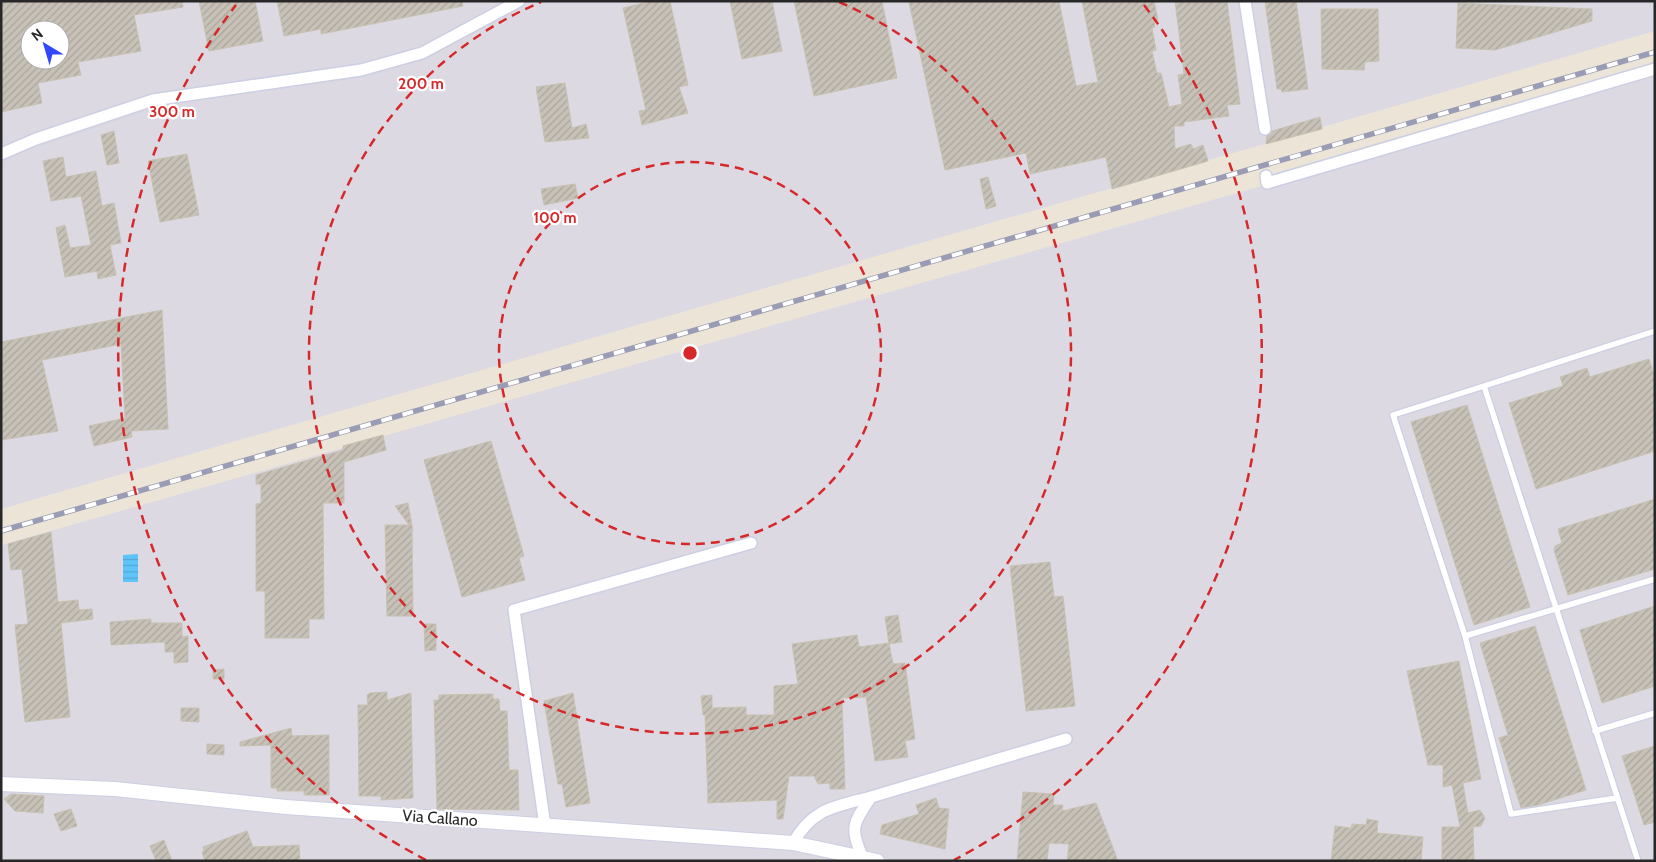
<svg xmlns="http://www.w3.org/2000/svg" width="1656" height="862" font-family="Cabin,sans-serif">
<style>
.industrial{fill:#ddd9e3;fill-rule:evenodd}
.water{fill:url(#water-rules)}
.building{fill:url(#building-hatch);stroke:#c7c1b1;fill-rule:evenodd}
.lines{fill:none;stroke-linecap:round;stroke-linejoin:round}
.service-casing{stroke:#cccfe3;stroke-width:8}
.minor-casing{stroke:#cccfe3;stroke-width:14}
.tertiary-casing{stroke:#cccfe3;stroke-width:16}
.service{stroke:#fff;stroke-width:5.5}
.minor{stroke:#fff;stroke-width:11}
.tertiary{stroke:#fff;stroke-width:14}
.rail-casing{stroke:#9a9bb4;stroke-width:5.5}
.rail{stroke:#fff;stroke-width:4;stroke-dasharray:11;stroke-linecap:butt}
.ring{fill:none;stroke:#d62828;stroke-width:2.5;stroke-dasharray:9 6}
.labels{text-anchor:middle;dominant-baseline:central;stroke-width:4.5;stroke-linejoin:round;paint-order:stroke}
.street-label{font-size:16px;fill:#272727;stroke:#fff}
.centre{fill:#d62828;stroke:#fff;stroke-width:2.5}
.ring-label{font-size:15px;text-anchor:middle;font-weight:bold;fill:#d62828;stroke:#fff;stroke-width:4.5;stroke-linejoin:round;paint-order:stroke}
</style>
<defs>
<pattern id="water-rules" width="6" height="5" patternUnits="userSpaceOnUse" patternTransform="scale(1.25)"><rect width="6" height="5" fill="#5ec4fa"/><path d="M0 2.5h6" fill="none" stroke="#52a8d6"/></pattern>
<pattern id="building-hatch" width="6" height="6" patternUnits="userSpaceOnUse" patternTransform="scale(1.25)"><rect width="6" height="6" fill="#c7c1b7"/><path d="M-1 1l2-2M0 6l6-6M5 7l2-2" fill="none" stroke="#aba69d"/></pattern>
</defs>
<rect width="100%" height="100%" fill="#ece5d7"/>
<!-- industrial -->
<path class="industrial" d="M1 1H1655V31L1 509ZM30 30H60V60H30Z
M1655 74V861H1V545Z"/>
<!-- water -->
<path class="water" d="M138 554V582H123V555Z"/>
<!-- building -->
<path class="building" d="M1 1H182L183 7 134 15 141 51 78 62 81 75 38 83 42 103 1 112ZM30 30H60V60H30Z
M199 1H255L263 41 209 51Z
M277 1H462L463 6 321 34V29L284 36Z
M651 1H670L688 85 679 87 688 113 642 125 639 111 646 110 623 8Z
M730 1H772L782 51 742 59Z
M794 1H882L897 78 814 96Z
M914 1H1059L1076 86 1098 82 1082 1H1154L1158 20 1154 21 1155 27 1152 28 1156 50 1152 51 1157 73H1161L1169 107 1182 104 1178 75 1184 74 1175 1H1227L1240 104 1227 105 1229 116 1184 122V126H1174L1175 149 1191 144 1193 149 1203 145 1208 161 1112 189 1106 157 1030 174 1026 153 945 170 909 2Z
M1265 1H1296L1308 89 1282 92 1281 89H1277Z
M1458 3 1592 9V21L1495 50 1456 48Z
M1321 9H1378L1379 61 1365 62 1364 70 1322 69Z
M565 83 572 128 586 124 589 138 545 142 536 87Z
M1320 117 1322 129 1266 144 1267 136 1272 131Z
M114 131 119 163 107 165 101 135Z
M187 154 199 215 160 222 148 161Z
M63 157 66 177 96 171 102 206 114 203 121 243 110 245 116 275 98 279 97 271 65 277 56 228 65 225 70 248 91 245 81 196 51 201 43 161Z
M988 177 996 206 986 209 980 179Z
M575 184 578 198 544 205 541 189Z
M162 310 168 429 131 431 132 437 94 446 89 426 125 418 121 344 42 360 58 431 1 440V342Z
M1649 359 1655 378V451L1536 489 1509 403 1563 386 1560 377 1587 368 1590 377Z
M1467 405 1530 607 1474 625 1411 422Z
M383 435 386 450 344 462V503H323L324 619H309V638H265V591H256V504L261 503V484H256V475L343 450V446Z
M491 441 524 556 519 558 525 580 462 597 424 460Z
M1655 499V569L1568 595 1554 550 1555 546 1562 543 1558 529Z
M408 503 413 531 412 530 413 616H387L385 525H409L395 506Z
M51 532 58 602 78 600 79 610 92 609 93 619 61 623 70 717 25 722 15 625 28 624 22 569 11 570 8 544Z
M1050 562 1054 597 1063 596 1075 706 1026 711 1010 566Z
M1655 606V686L1602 703 1580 630Z
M898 615 902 642 889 644 885 617Z
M151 619V623H182V637L188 636V662L174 663V652H165V642L111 645 110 622Z
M424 624H436V650L425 651Z
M1535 626 1586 790 1538 805 1521 808 1499 738 1508 735 1480 643Z
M857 635 859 647 889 643 893 664 905 663 915 739 905 741 908 757 875 761 866 697 842 698 845 789H830V783L818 784 814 776H789L783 819H777V800L708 803 705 715H703L701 696 712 695V708L746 707V715H774V686L798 684 792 644Z
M1459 661 1481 779 1463 783 1466 802 1468 813 1480 810 1485 818 1481 826 1473 827 1474 861H1442V827H1460L1452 785 1443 787V765H1428L1407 671Z
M224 669V679H213V670Z
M387 692V700L411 693 413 798 381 800V796H359L358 705H368L367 695 370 693Z
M573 693 590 803 566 807 562 784H558L544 701Z
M493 694V699H499L500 711H507L509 770H518L519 810 437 809 434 700H439V695Z
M181 708H199V722L181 721Z
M291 728 292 736 329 735V795H304V791H277V788H271V745L240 746V742Z
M207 744 224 745V755L207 754Z
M1655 746V822L1644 825 1622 756Z
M1023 792 1054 794 1053 805H1063L1062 811 1096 803 1118 861H1067L1069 844 1049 843 1047 861H1017Z
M11 794 44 796 43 813 15 811 4 799Z
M936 798 939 808 949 809 945 849 880 834 882 825 919 814 916 805Z
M71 809 77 826 61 831 54 814Z
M1367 819 1378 821 1377 833 1423 837 1421 861H1331L1335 826 1351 828 1352 824 1366 825Z
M247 831 253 847 299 845 300 861H205L202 852 204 851 203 847Z
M164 840 172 861H156L150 846Z"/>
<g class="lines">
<defs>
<path id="service" d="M1465 636 1393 415 1484 386
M1595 731 1655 713
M1617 798 1511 814 1465 636 1655 579
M1638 861 1484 386 1655 331"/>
<path id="minor" d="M1245 1 1265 129
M1 154 36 139 153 100 361 70 422 53 519 1
M1266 176 1267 183 1655 69
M871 797 1066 739
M545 826 514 610 751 543
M793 843C813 808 834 807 871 797 854 822 849 827 862 856"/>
<path id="tertiary" d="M1 784 115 789 286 807 793 843 877 861"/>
</defs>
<!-- service casing -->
<use href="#service" class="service-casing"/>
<!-- minor casing -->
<use href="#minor" class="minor-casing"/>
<!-- tertiary casing -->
<use href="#tertiary" class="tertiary-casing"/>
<!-- service -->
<use href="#service" class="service"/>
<!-- minor -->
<use href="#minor" class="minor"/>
<!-- tertiary -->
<use href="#tertiary" class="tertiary"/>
<defs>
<path id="rail" d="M1 531 1655 52"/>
</defs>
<!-- rail casing -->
<use href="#rail" class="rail-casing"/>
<!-- rail -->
<use href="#rail" class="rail"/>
</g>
<!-- distance rings -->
<g class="ring">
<circle cx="690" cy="353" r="191"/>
<path d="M839 2A381 381 0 1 1 541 2"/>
<path d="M426 860A572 572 0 0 1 236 5M1144 5A572 572 0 0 1 954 860"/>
</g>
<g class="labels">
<!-- street labels -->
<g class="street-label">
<text transform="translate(440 818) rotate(4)">Via Callano</text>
</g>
</g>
<circle cx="690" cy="353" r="8" class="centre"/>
<g class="ring-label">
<text x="421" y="89">200 m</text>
<text x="172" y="117">300 m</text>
<text x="555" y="223">100 m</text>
</g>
<!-- border -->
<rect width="1656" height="862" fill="none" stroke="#272727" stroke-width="5"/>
<!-- north arrow -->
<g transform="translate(45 45) rotate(322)"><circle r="24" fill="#ffffff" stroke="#a9a9a9"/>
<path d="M0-4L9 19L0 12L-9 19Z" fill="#3146ff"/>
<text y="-8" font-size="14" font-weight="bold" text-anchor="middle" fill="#272727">N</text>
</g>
</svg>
